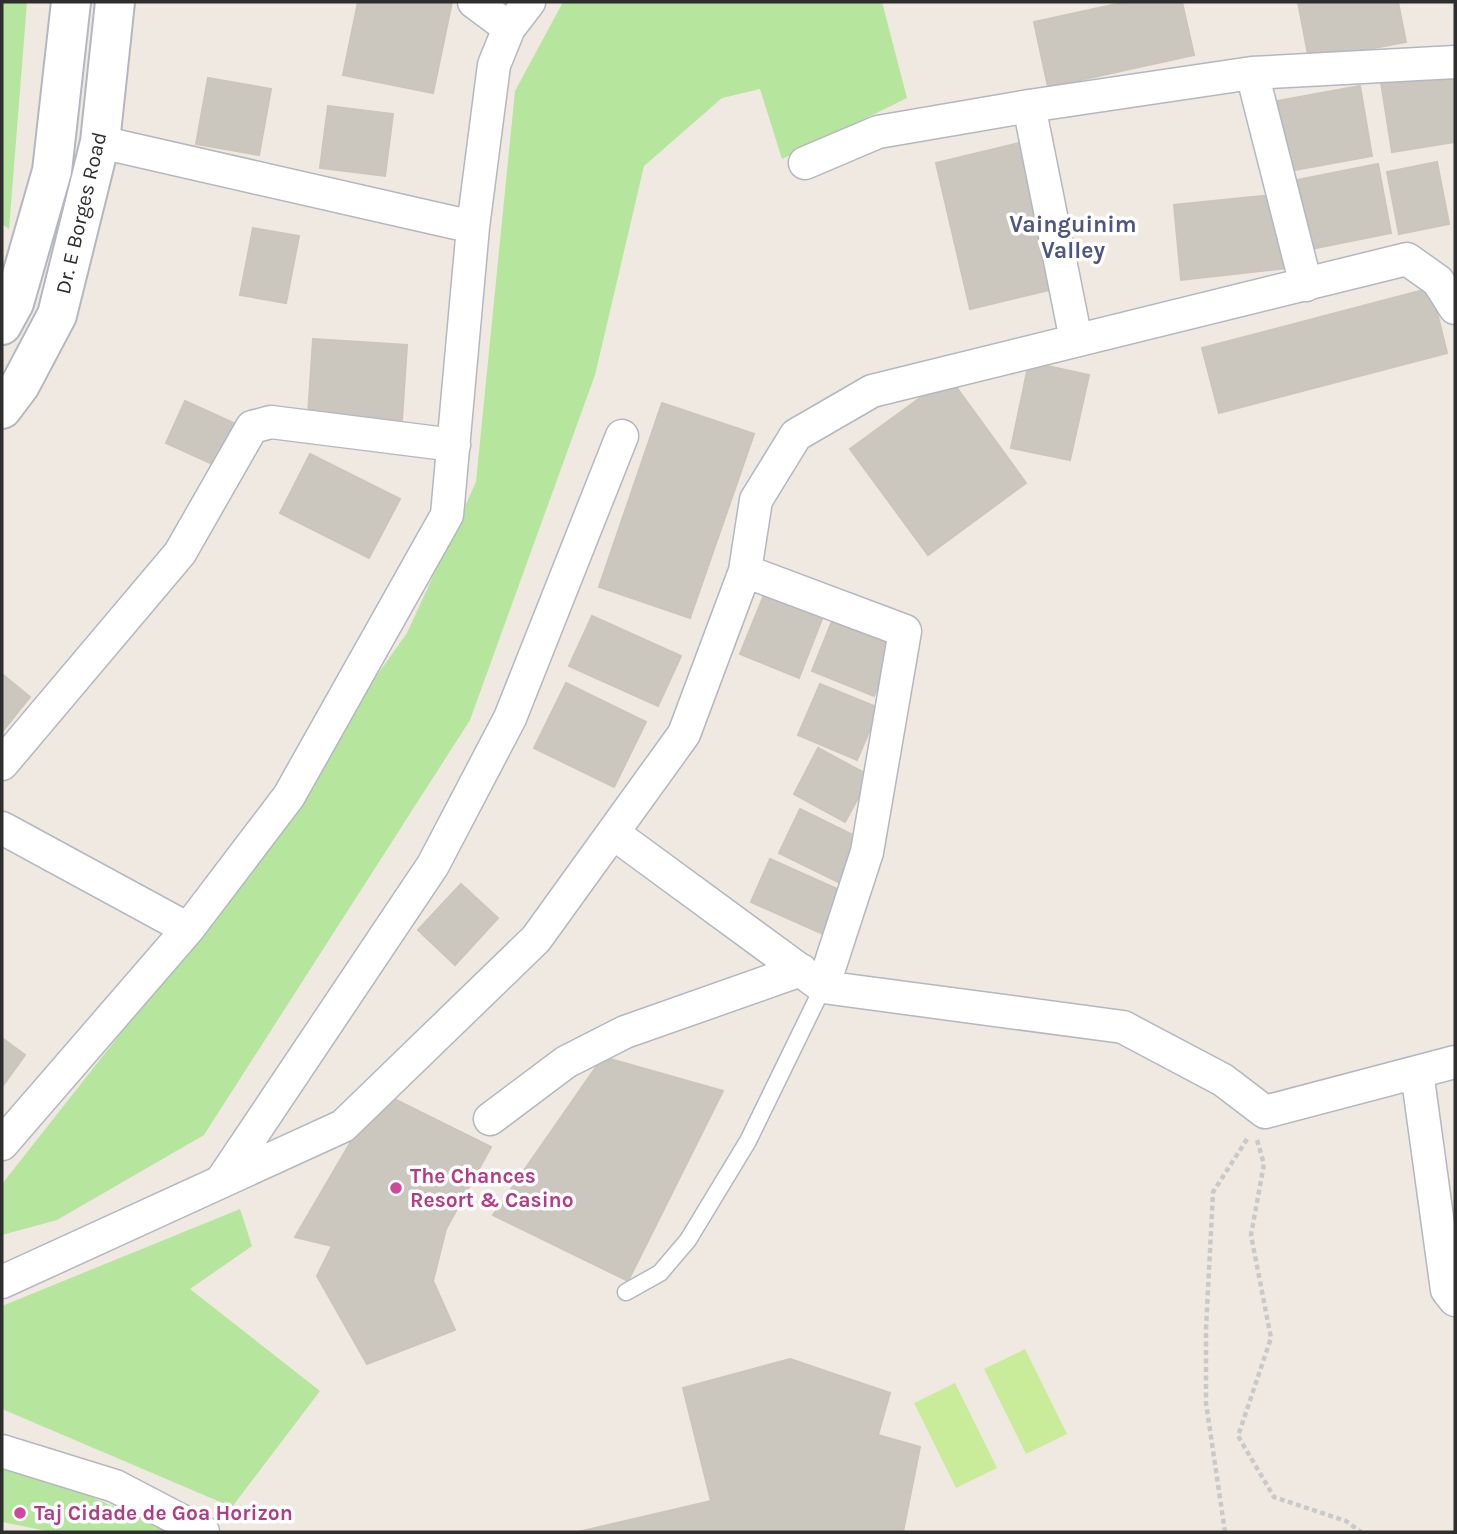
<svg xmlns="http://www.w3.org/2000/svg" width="1457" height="1534" font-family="Karla,sans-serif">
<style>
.green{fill:#b6e59e}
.pitch{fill:#c9ec9a}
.building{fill:#cbc7bf;stroke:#cbc5ba;stroke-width:2}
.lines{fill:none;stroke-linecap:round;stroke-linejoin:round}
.lane-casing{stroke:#b4b7c1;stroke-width:19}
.street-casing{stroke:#b4b7c1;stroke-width:35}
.secondary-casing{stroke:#b4b7c1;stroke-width:42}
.path{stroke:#c9c9c9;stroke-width:4.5;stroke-dasharray:5 3.5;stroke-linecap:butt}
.lane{stroke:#fff;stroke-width:16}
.street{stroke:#fff;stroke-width:32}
.secondary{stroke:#fff;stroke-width:38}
.hotel-dot{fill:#d1479c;stroke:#fff;stroke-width:2.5}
.labels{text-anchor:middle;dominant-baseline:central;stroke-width:7;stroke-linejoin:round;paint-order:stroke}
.street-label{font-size:21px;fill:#2e2e2e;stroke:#fff}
.hotel-label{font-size:21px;font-weight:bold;fill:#b23c85;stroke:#fff;text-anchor:start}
.neighbourhood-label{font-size:23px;font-weight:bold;fill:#4d5680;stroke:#fff}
</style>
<rect width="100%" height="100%" fill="#efe9e1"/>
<!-- green -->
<path class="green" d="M2 2H27L9 229 2 224Z
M563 2H882L907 98 782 159 760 89 722 98 644 166 595 375 470 720 204 1135 57 1220 2 1235V1184L136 1014 407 633 476 482 515 91Z
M240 1209 252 1246 190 1289 320 1391 232 1507 2 1409V1306Z
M2 1457 171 1532H52L2 1522Z"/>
<!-- pitch -->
<path class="pitch" d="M1025 1349 1067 1434 1026 1454 984 1369Z
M955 1383 997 1468 956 1488 914 1403Z"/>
<!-- building -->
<path class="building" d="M358 2H452L433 93 343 75Z
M1126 2H1182L1194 55 1048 87 1034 22Z
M1298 2H1398L1406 42 1309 60Z
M1455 71V142L1392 152 1381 82Z
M208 78 271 89 259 155 196 144Z
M1360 86 1372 156 1289 171 1277 101Z
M328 106 393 114 385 176 320 168Z
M1023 142 1058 288 970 309 936 163Z
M1437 162 1449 224 1399 234 1387 172Z
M1378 164 1391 233 1311 249 1297 180Z
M1281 194 1288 268 1181 280 1174 205Z
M253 228 299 236 286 303 240 295Z
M1431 288 1447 353 1219 413 1202 348Z
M313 339 407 345 402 420 308 415Z
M1029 362 1089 375 1070 460 1011 448Z
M949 377 1026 483 928 555 850 449Z
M185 401 238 425 219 467 166 443Z
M662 403 754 434 690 618 599 587Z
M310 454 400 499 369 558 280 513Z
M764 595 822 619 799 678 740 654Z
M592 616 681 656 658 706 569 666Z
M832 621 894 646 874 696 812 671Z
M2 674 30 697 2 732Z
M566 683 646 722 614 787 534 748Z
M820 684 879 708 857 760 798 735Z
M818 748 870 776 845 822 794 794Z
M800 809 861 839 840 883 779 853Z
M770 859 844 892 825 935 751 902Z
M461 884 498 918 455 965 418 930Z
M2 1038 25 1055 2 1087Z
M603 1057 723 1091 628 1281 493 1215Z
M380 1092 491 1147 446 1229 433 1281 455 1330 367 1364 317 1276 332 1246 295 1237Z
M790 1359 890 1393 878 1435 920 1447 903 1532H578L711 1501 683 1388Z"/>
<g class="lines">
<defs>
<path id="lane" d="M626 1292 660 1273 688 1240 748 1141 823 987"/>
<path id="street" d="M474 2 509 28
M1252 73 1306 285
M1029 106 1076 340
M100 142 473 227
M805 163 878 132 1029 106 1252 73 1455 62
M745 571 905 631 867 852 823 987
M2 764 180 553 252 427 271 422 454 445
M2 828 188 929
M613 833 823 987 1123 1027 1223 1080 1265 1112 1455 1062
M1417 1072 1447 1290 1455 1300
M490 1119 566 1062 625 1032 801 970
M2 1144 188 929 289 796 447 515 473 227 494 65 509 28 529 2
M222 1180 433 865 510 718 622 436
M2 1282 343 1126 536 939 684 734 745 571 756 500 796 435 872 391 1407 259 1438 281 1455 308
M2 1451 115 1486 203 1532"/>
<path id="secondary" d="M2 325 14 303 52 171 71 2
M2 409 20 385 57 315 100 142 115 2"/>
</defs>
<!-- lane casing -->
<use href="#lane" class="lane-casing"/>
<!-- street casing -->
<use href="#street" class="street-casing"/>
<!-- secondary casing -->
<use href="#secondary" class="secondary-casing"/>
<!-- path -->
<path class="path" d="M1257 1140 1264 1164 1251 1235 1271 1338 1238 1436 1274 1497 1346 1521 1361 1532
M1225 1532 1206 1403V1329L1213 1192 1249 1136"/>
<!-- lane -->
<use href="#lane" class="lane"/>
<!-- street -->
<use href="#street" class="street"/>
<!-- secondary -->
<use href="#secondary" class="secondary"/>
</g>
<!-- markers -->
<g class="hotel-dot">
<circle cx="396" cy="1188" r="7"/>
<circle cx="20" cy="1513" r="7"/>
</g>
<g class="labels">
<!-- street labels -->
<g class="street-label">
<text transform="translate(81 213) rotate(-77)">Dr. E Borges Road</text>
</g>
<!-- hotel labels -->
<g class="hotel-label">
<text x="410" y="1176">The Chances<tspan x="410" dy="24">Resort &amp; Casino</tspan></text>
<text x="34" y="1513">Taj Cidade de Goa Horizon</text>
</g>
<!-- neighbourhood labels -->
<g class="neighbourhood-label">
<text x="1073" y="224">Vainguinim<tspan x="1073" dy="26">Valley</tspan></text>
</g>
</g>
<!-- border -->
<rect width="1457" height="1534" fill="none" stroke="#2e2e2e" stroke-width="7"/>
</svg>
